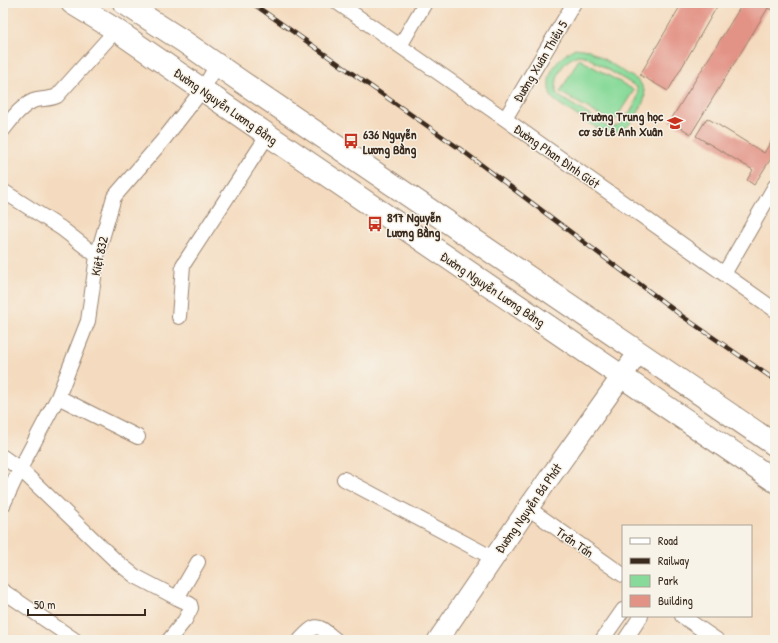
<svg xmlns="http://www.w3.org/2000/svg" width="778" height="643" font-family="'Patrick Hand',sans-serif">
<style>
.green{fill:#88da9a;stroke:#62825c;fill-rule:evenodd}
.building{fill:#e39386}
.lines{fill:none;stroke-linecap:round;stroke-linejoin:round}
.street-casing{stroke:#98826e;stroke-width:16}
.secondary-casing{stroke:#98826e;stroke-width:22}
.highway-casing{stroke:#98826e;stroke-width:24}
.street{stroke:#fff;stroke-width:14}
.secondary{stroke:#fff;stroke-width:20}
.highway{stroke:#fff;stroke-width:22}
.rail-casing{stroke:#3b2a1e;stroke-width:4.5}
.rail{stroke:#f7f3e8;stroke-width:3;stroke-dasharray:9;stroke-linecap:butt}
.labels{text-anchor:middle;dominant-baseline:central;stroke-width:3;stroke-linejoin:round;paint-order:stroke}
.street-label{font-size:13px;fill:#3b2a1e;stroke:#f7f3e8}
.poi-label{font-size:13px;font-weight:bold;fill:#3b2a1e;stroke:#f7f3e8;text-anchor:start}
</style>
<rect width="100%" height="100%" fill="#f7f3e8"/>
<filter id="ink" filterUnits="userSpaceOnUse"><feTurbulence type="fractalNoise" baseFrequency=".025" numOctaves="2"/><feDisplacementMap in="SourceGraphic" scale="8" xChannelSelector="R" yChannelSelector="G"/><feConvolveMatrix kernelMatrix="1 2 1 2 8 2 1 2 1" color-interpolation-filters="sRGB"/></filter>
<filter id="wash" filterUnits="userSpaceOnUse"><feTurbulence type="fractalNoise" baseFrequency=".012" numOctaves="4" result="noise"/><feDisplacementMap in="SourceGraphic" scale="16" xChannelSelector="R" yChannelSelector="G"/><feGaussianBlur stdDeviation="0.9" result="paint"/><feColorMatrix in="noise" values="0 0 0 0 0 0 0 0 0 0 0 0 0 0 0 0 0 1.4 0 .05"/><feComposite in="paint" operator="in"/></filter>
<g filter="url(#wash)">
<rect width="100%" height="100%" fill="#f4dbbf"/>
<!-- green -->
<path class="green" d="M575 48 589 50 639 81C647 93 646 97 640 109 623 140 608 136 582 119 572 112 561 106 552 98 542 77 557 58 575 48ZM578 55 585 56 637 87C641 102 627 117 617 126H607L557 95C554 77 561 62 578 55Z
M579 59 634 90 613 123 560 92Z"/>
<g id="blocks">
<!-- building -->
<path class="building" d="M682 3H719L668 91 640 75Z
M743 3H775V12L768 8 691 134 670 121Z
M707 118 764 153 775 135V152L754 185 747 180 753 170 696 136Z"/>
</g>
</g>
<g filter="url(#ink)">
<use href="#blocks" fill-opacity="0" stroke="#98826e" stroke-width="1"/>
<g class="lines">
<defs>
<path id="street" d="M338 3 505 119 775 310
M400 46 425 3
M505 119 574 3
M3 130C12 119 20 107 33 101 41 98 49 100 57 96L116 30
M3 191 61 228 97 256
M724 274 775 186
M179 317 183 265 268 135
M58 397 138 437
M3 457 20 469 116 561 135 576 177 598 198 562
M344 479 493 558
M3 505 20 469 58 397 88 321 97 256 114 197 164 139 203 89 217 65
M528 508 623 575
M3 591 75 640
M682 616 717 640
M169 640 185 620 191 608 190 604 177 598
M300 640C318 621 317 625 336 640
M602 640 623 610
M625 640 641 616"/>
<path id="secondary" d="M438 640 528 508 639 352"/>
<path id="highway" d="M72 3 116 30 268 135 775 481
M124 3 183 41 239 80 775 445"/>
</defs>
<!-- street casing -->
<use href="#street" class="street-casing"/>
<!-- secondary casing -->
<use href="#secondary" class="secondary-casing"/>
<!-- highway casing -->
<use href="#highway" class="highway-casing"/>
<!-- street -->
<use href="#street" class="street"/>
<!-- secondary -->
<use href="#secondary" class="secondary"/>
<!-- highway -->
<use href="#highway" class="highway"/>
<defs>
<path id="rail" d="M252 3 463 151 682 316 775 380"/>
</defs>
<!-- rail casing -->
<use href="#rail" class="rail-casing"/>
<!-- rail -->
<use href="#rail" class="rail"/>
</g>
</g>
<!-- icons -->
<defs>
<symbol id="school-bare" viewBox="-9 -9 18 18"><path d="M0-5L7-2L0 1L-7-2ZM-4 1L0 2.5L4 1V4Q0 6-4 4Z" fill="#c8321e" stroke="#f7f3e8" stroke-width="2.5" paint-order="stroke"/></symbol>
<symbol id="bus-bare" viewBox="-9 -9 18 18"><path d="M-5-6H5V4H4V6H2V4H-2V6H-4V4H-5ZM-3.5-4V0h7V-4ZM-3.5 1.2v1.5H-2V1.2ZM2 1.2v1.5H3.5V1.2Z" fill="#c8321e" stroke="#f7f3e8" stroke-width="2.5" paint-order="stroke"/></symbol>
</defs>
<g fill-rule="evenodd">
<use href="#school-bare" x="664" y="112" width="22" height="22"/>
<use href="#bus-bare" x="340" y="130" width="22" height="22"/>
<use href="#bus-bare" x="364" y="213" width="22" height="22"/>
</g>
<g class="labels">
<!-- street labels -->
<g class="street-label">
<text transform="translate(540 61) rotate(-59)">Đường Xuân Thiều 5</text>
<text transform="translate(226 106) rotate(35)">Đường Nguyễn Lương Bằng</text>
<text transform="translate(557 156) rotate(35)">Đường Phan Đình Giót</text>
<text transform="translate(99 256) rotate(-78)">Kiệt 832</text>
<text transform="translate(493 289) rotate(34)">Đường Nguyễn Lương Bằng</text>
<text transform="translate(528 508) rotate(-55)">Đường Nguyễn Bá Phát</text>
<text transform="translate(575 542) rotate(35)">Trần Tấn</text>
</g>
<!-- poi labels -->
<g class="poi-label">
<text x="663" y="116" text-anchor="end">Trường Trung học<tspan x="663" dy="15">cơ sở Lê Anh Xuân</tspan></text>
<text x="363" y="134">636 Nguyễn<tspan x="363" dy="15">Lương Bằng</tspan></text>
<text x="387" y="217">817 Nguyễn<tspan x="387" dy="15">Lương Bằng</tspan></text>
</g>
</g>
<!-- margin -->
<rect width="778" height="643" fill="none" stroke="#f7f3e8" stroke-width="16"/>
<!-- legend -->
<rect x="622" y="525" width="130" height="92" fill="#f7f3e8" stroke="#aca397"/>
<rect x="630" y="538" width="20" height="6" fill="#ffffff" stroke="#aca397"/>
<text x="658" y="545" font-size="12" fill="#3b2a1e">Road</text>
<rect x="630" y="558" width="20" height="6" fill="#3b2a1e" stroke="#aca397"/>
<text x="658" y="565" font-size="12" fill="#3b2a1e">Railway</text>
<rect x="630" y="575" width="20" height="12" fill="#88da9a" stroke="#aca397"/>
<text x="658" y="585" font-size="12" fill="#3b2a1e">Park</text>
<rect x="630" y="595" width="20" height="12" fill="#e39386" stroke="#aca397"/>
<text x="658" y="605" font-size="12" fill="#3b2a1e">Building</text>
<!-- scale -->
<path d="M28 609v6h117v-6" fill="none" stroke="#3b2a1e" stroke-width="2"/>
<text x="34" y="609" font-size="12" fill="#3b2a1e" stroke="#f7f3e8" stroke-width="3" paint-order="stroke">50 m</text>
</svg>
